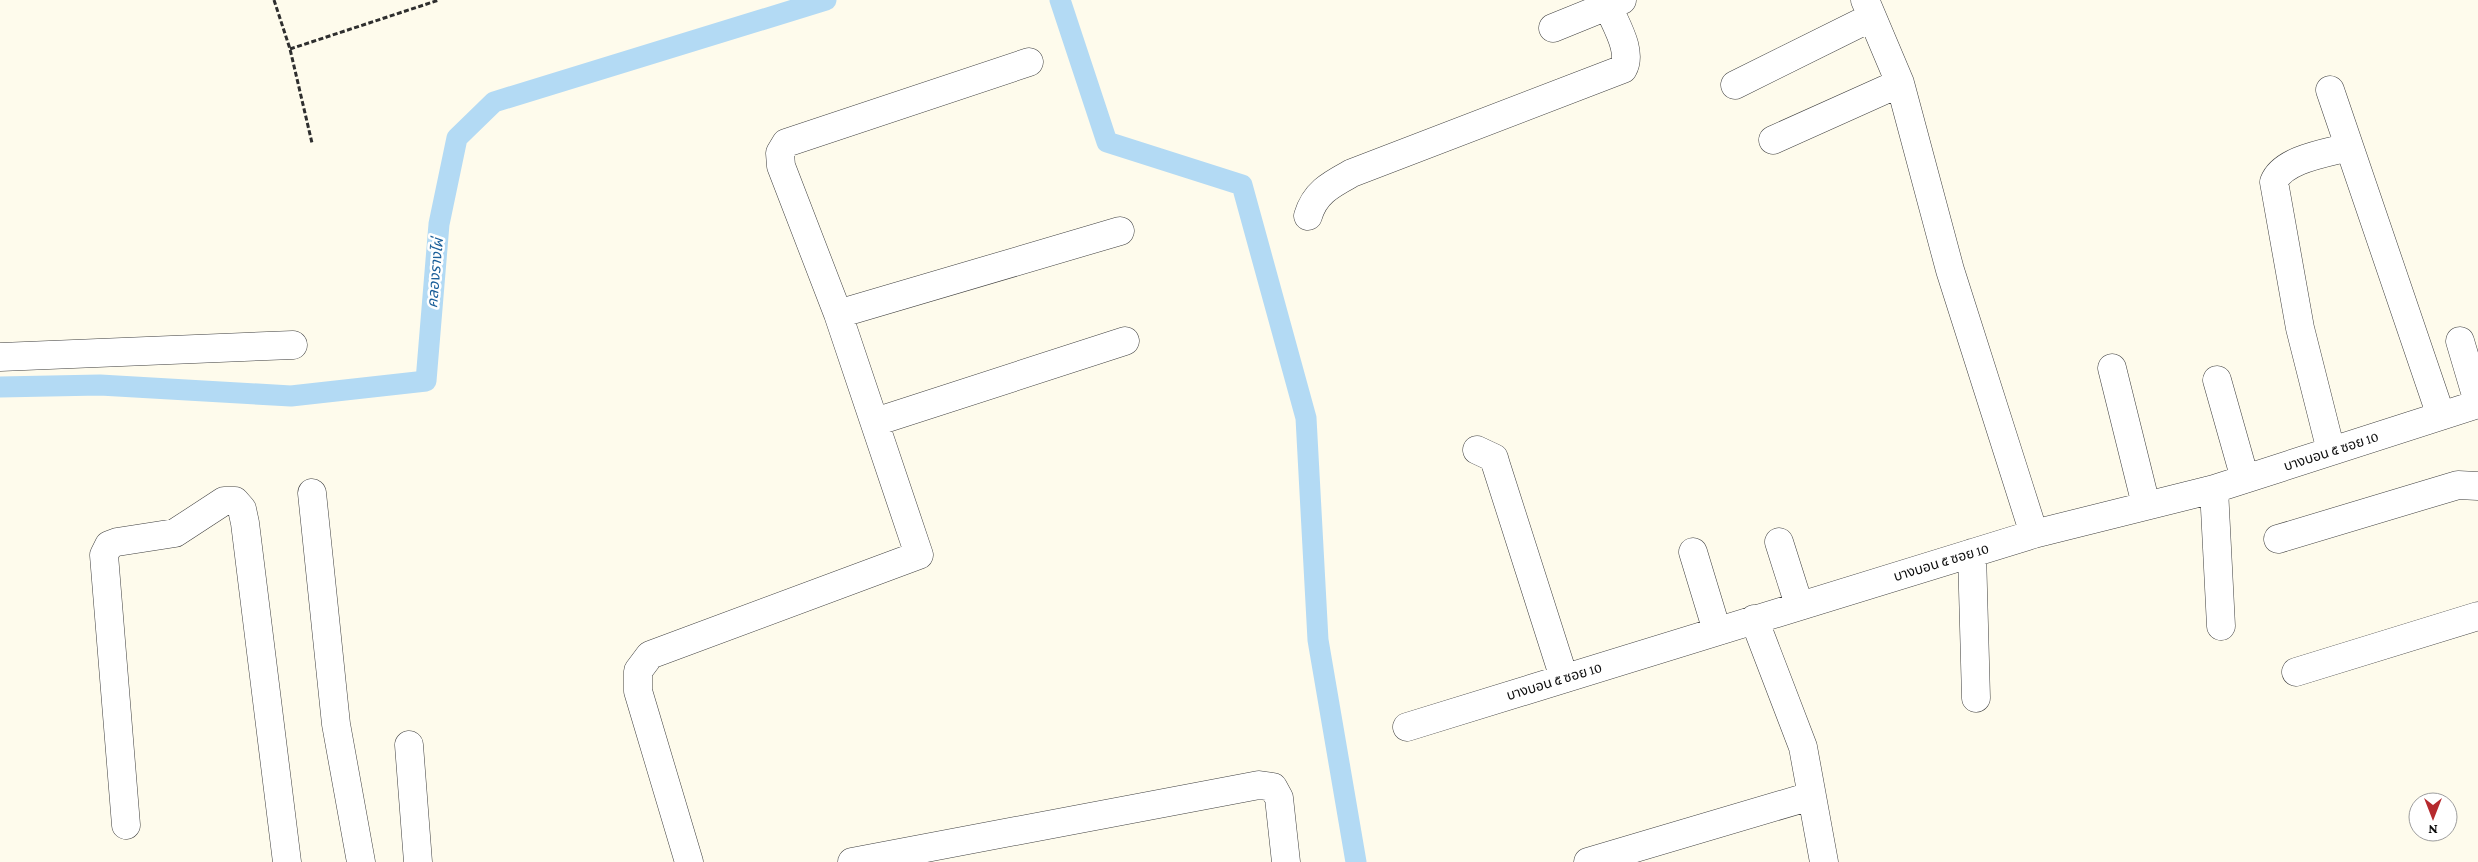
<svg xmlns="http://www.w3.org/2000/svg" width="2478" height="862" font-family="'Crimson Pro','Noto Sans Thai',serif">
<style>
.lines{fill:none;stroke-linecap:round;stroke-linejoin:round}
.canal{stroke:#b3daf4;stroke-width:21}
.minor-casing{stroke:#3f3f3f;stroke-width:29}
.path{stroke:#2e2e2e;stroke-width:3;stroke-dasharray:5 2.5;stroke-linecap:butt}
.minor{stroke:#fff;stroke-width:28}
.labels{text-anchor:middle;dominant-baseline:central;stroke-width:5;stroke-linejoin:round;paint-order:stroke}
.street-label{font-size:14px;fill:#0c0c0c;stroke:#fff}
.water-label{font-size:15px;font-style:italic;fill:#1b5f99;stroke:#fff}
</style>
<rect width="100%" height="100%" fill="#fefbec"/>
<g class="lines">
<!-- canal -->
<path class="canal" d="M1060 0 1107 142 1242 185 1306 418 1318 640 1356 862
M0 387 100 385 291 396 426 381 439 224 457 138 494 102 826 0"/>
<defs>
<path id="minor" d="M1865 0 1900 83 1950 270 2034 534
M1553 28 1622 0
M1735 85 1872 17
M2330 90 2441 416
M1773 140 1900 83
M1308 216C1315 192 1332 184 1352 173L1623 69C1633 51 1615 24 1608 6
M838 314 1120 231
M2460 341 2478 402
M0 357 293 345
M2112 368 2146 505
M2217 380 2245 479
M875 422 1125 341
M1477 450 1494 458 1496 465 1564 678
M2331 451 2300 328 2274 182C2283 159 2327 153 2349 147
M2214 489 2221 626
M312 493 336 724 361 862
M2278 539 2458 485 2478 486
M1779 542 1799 605
M1693 552 1717 631
M1972 553 1976 698
M1754 619 1803 747 1824 862
M2296 672 2478 616
M1407 727 2034 534 2214 489 2478 404
M409 745 418 862
M126 825 104 555 109 545 117 542 175 533 224 501H235L242 509 245 523 287 862
M689 862 638 691V671L650 655 919 555 838 314 781 166 780 153 786 143 1029 62
M852 862 1259 785 1273 787 1279 798 1286 862
M1588 862 1811 796"/>
</defs>
<!-- minor casing -->
<use href="#minor" class="minor-casing"/>
<!-- path -->
<path class="path" d="M274 0 290 49 312 143
M290 49 439 0"/>
<!-- minor -->
<use href="#minor" class="minor"/>
</g>
<g class="labels">
<!-- street labels -->
<g class="street-label">
<text transform="translate(2331 451) rotate(-18)">บางบอน ๕ ซอย 10</text>
<text transform="translate(1941 562) rotate(-17)">บางบอน ๕ ซอย 10</text>
<text transform="translate(1554 681) rotate(-17)">บางบอน ๕ ซอย 10</text>
</g>
<!-- water labels -->
<g class="water-label">
<text transform="translate(435 273) rotate(-85)">คลองรางไผ่</text>
</g>
</g>
<!-- north arrow -->
<g transform="translate(2433 817) rotate(180)"><circle r="24" fill="#ffffff" stroke="#9e9e9e"/>
<path d="M0-4L9 19L0 12L-9 19Z" fill="#b62a2e"/>
<text y="-8" font-size="14" font-weight="bold" text-anchor="middle" fill="#0c0c0c">N</text>
</g>
</svg>
